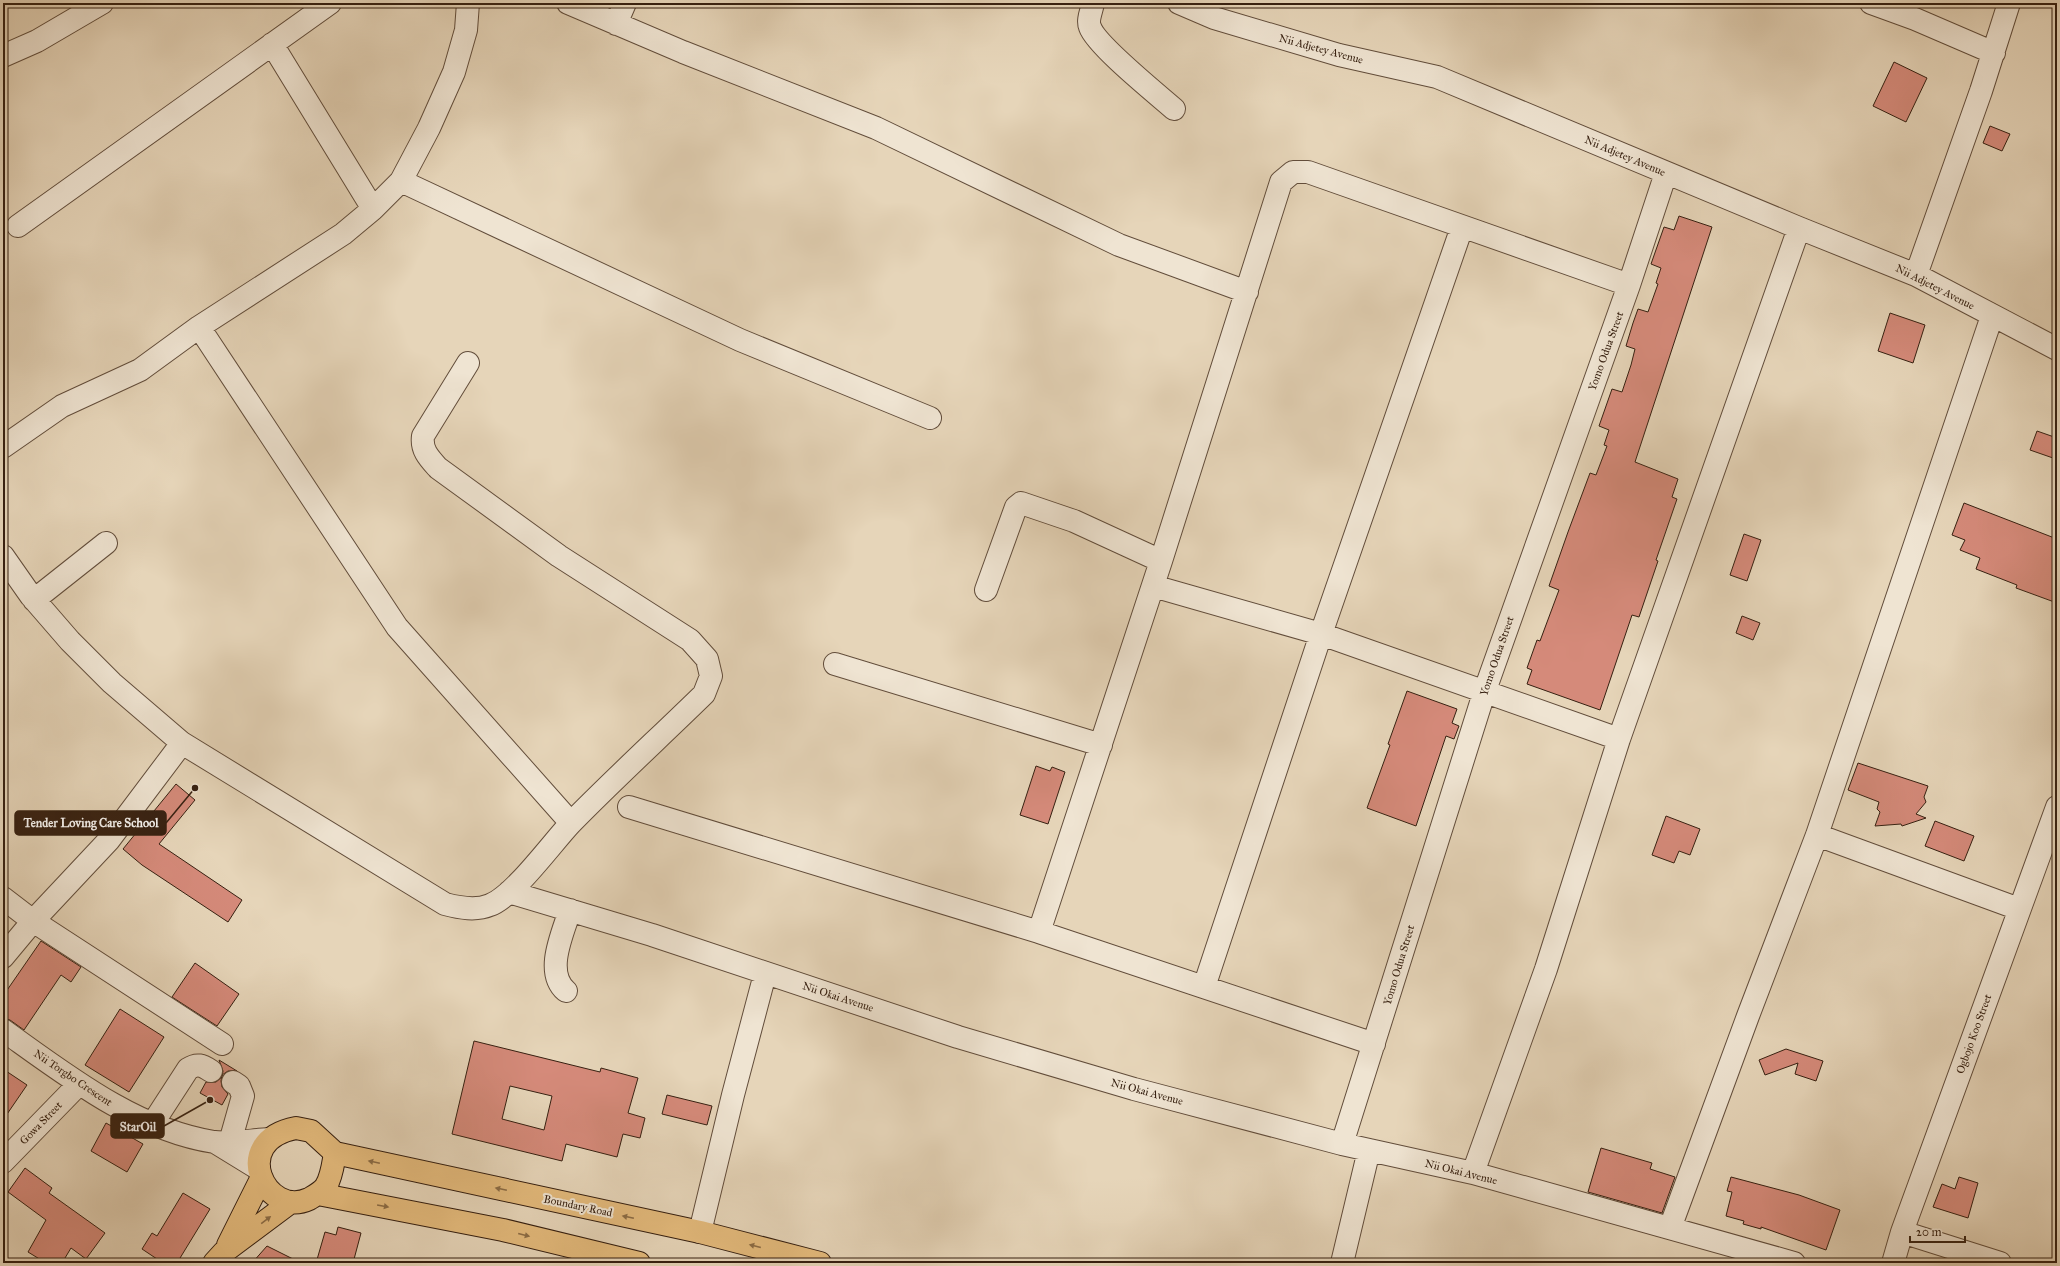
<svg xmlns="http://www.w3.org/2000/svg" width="2060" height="1266" font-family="'IM FELL Great Primer',serif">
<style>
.building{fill:#d58a7a;stroke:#362011;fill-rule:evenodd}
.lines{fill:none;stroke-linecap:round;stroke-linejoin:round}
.minor-casing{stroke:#624d3b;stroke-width:24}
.major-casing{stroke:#362011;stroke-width:24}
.minor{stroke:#efe4d2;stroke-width:22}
.major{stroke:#e3ba7c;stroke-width:22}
.oneway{fill:#8c6d46}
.labels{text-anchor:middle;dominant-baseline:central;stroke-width:4;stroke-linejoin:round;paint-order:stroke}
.street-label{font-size:11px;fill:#362011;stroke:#efe4d2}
.leader{fill:none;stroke:#362011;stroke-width:1.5}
.callout-dot{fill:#362011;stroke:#efe4d2;stroke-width:1.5}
.callout{fill:#362011;stroke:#362011;stroke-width:1.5}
.callout-label{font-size:12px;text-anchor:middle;font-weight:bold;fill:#fff}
</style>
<rect width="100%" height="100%" fill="#e6d5b9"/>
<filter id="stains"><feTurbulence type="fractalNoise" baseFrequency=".005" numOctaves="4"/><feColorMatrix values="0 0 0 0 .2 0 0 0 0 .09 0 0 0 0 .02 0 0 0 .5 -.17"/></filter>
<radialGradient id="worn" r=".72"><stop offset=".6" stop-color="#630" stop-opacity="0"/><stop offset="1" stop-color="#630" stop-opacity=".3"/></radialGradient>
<!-- building -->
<path class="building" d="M1894 62 1927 78 1906 122 1873 106Z
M1990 126 2010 134 2002 151 1983 143Z
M1679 216 1712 227 1635 462 1678 479 1672 497 1677 499 1656 560 1658 561 1639 617 1632 615 1600 710 1527 684 1532 670 1527 668 1537 640 1540 641 1559 590 1549 586 1568 532 1590 473 1596 475 1607 446 1604 445 1609 430 1599 426 1612 389 1622 392 1631 365 1635 349 1626 346 1633 323 1638 309 1648 312 1658 284 1656 283 1661 268 1651 264 1664 227 1674 230Z
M1890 313 1925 325 1913 363 1878 351Z
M2037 431 2057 438V448L2053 458 2030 450Z
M1964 503 2057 539V603L2016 588 2017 585 1976 569 1980 558 1960 550 1965 540 1952 535Z
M1744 534 1761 540 1747 581 1730 575Z
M1742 616 1760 623 1753 640 1736 633Z
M1407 691 1457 709 1452 723 1459 726 1454 739 1446 736 1416 826 1367 808 1390 745 1388 744Z
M1858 763 1928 786 1924 797 1926 802 1916 814 1926 818 1902 826 1901 824 1875 826 1880 812 1877 809 1879 802 1848 790Z
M1036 766 1050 771 1052 767 1065 772 1048 824 1020 815Z
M176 784 195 800 159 844 242 900 228 922 142 865 123 849Z
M1666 816 1700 829 1690 855 1679 851 1674 863 1652 855Z
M1935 821 1974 836 1964 861 1925 846Z
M41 941 81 967 71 982 61 975 24 1030 10 1020 3 1018V996Z
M195 963 239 994 217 1026 172 997Z
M120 1009 164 1037 129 1092 85 1065Z
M474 1041 600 1072 601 1068 638 1078 628 1113 645 1118 640 1138 623 1134 617 1157 566 1144 562 1161 452 1134ZM510 1086 552 1096 544 1130 502 1119Z
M1786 1049 1823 1061 1816 1081 1795 1074 1798 1063 1765 1075 1759 1060Z
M219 1060 237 1071H228L222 1075 221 1081 222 1087 228 1094 222 1105 200 1093 206 1082H216L222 1077 223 1071Z
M3 1069 27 1085 3 1120Z
M667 1095 712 1106 707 1125 662 1114Z
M106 1123 143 1144 127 1172 91 1151Z
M1601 1148 1652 1163 1650 1169 1675 1177 1662 1213 1588 1192Z
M25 1168 52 1188 49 1193 105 1233 86 1259 71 1248 62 1263H46L28 1252 46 1220 8 1192Z
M1731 1177 1799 1195 1840 1210 1826 1250 1761 1227V1229L1743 1224 1744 1221 1726 1216 1732 1192 1727 1191Z
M1959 1177 1978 1183 1968 1218 1933 1207 1942 1184 1955 1189Z
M183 1193 210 1209 177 1263H163L142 1249 152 1233 157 1236Z
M338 1227 361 1233 353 1263H316L325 1232 336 1235Z
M267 1246 301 1263H252Z"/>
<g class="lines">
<defs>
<path id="minor" d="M568 3 683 52 876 128 1119 245 1247 292
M1093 3C1092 10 1087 20 1090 27 1096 45 1157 94 1174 109
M1179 3 1214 18 1339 55 1437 77 1799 228 1916 275 2057 349
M1871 3 1915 19 1994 53
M616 24 625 3
M272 44 373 209
M3 56 37 41 102 3
M401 181 740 340 930 418
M18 226 330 3
M1916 275 1981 91 2009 3
M199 327 397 627 571 823
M3 447 62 406 140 370 199 327 343 234 373 209 401 181 429 128 454 72 466 30 468 3
M3 556 31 596 70 641 112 683 182 743 445 904C460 908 476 911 490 905 514 896 552 843 571 823 614 779 660 737 704 694L711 676 707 659 690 640 559 556 438 468C429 458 421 450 423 436L468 363
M1153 586 1321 634 1619 739
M986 590 1016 507 1021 503 1074 521 1161 561
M34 600 106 543
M835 664 1101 745
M629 807 1039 932 1374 1044
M1817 835 2019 909
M509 892 652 935 958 1037 1134 1089 1342 1144 1473 1173 1794 1263
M3 898 33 921 222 1044
M1039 932 1161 561 1281 182 1293 172H1308L1629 285
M3 957 33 921 109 840 182 743
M1204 987 1321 634 1462 227
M566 991C544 972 563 933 570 910
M3 1030C66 1075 136 1130 214 1142 231 1144 252 1140 269 1139
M153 1123 188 1069C197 1063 202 1065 211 1071
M215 1142 259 1169
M230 1142 243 1096 239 1086 233 1082
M1342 1144 1484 693 1629 285 1666 173
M3 1162 79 1084
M1473 1173 1546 969 1619 739 1799 228
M1670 1228 1748 1016 1817 835 1992 316
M700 1232 733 1095 765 974
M1902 1232 2000 1263
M1342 1263 1369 1150
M1893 1263 1902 1232 2057 807"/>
<path id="major" d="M296 1128 311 1131 335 1153C333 1164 332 1176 326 1186 322 1192 316 1195 309 1199 266 1219 228 1141 296 1128Z
M335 1153 700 1232 820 1263
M318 1194 503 1230 639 1263
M228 1245 261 1179
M214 1263 224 1252 291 1202"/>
</defs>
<!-- minor casing -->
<use href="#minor" class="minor-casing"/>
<!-- major casing -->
<use href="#major" class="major-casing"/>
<!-- minor -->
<use href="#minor" class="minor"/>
<!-- major -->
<use href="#major" class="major"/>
</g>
<!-- one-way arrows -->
<defs><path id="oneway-solid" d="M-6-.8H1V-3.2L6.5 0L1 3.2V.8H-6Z"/></defs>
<g class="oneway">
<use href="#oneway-solid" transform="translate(374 1162) rotate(-168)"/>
<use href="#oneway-solid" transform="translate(501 1189) rotate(-168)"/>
<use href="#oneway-solid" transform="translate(383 1206) rotate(10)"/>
<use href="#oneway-solid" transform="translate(628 1217) rotate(-168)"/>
<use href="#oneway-solid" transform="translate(266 1220) rotate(-37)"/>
<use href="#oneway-solid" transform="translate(524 1235) rotate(14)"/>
<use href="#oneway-solid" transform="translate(755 1246) rotate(-166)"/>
</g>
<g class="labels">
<!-- street labels -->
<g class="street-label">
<text transform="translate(1321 49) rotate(15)">Nii Adjetey Avenue</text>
<text transform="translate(1625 156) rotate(23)">Nii Adjetey Avenue</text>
<text transform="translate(1935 287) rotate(27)">Nii Adjetey Avenue</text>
<text transform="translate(1606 351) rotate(-70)">Yomo Odua Street</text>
<text transform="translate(1497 656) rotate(-71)">Yomo Odua Street</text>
<text transform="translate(1399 965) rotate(-73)">Yomo Odua Street</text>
<text transform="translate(838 997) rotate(18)">Nii Okai Avenue</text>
<text transform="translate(1974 1034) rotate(-70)">Ogbojo Koo Street</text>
<text transform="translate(73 1078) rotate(34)">Nii Torgbo Crescent</text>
<text transform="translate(1147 1092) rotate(15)">Nii Okai Avenue</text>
<text transform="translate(41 1123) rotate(-46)">Gowa Street</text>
<text transform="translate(1461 1172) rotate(14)">Nii Okai Avenue</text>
<text transform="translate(578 1206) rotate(12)">Boundary Road</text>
</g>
</g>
<!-- callouts -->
<path class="leader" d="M195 788L166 823M210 1100L164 1126"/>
<g class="callout-dot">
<circle cx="195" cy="788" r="4"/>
<circle cx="210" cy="1100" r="4"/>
</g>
<g class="callout">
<rect x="15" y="811" width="151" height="24" rx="4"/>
<rect x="111" y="1114" width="53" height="24" rx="4"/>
</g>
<g class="callout-label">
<text x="91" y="827">Tender Loving Care School</text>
<text x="138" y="1131">StarOil</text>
</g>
<!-- margin -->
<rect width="2060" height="1266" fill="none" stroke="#e6d5b9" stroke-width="16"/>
<rect x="4" y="4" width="2052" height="1258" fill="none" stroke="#362011" stroke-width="2"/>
<rect x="8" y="8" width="2044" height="1250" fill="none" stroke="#362011"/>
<!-- scale -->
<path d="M1910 1236v6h55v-6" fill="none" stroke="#362011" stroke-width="2"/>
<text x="1916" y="1236" font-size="12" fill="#362011" stroke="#efe4d2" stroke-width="3" paint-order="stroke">20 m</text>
<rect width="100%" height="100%" filter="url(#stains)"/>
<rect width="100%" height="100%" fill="url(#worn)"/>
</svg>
